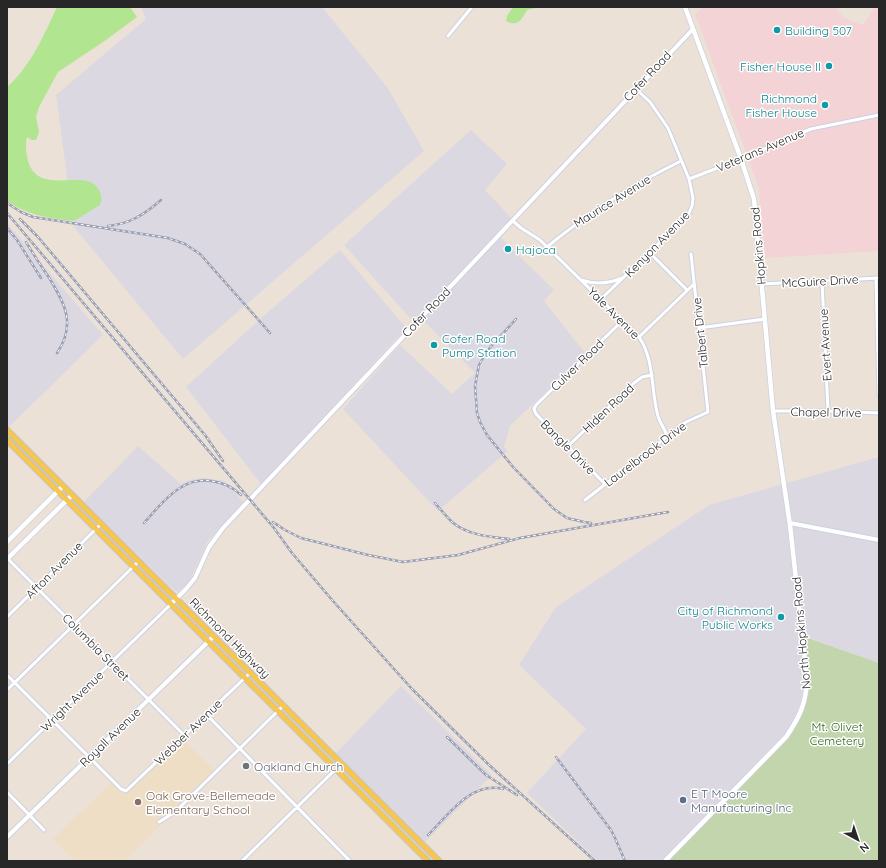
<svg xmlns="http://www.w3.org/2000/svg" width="886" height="868" font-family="Quicksand,sans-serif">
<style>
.industrial{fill:#dbd8e2}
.education{fill:#eedec5}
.medical{fill:#f3d3d6}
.green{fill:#b1e590}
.cemetery{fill:#c3d5ad}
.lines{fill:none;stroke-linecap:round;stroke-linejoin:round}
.minor-casing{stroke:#ccd1e1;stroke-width:5}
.tertiary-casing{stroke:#ccd1e1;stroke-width:6}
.secondary-casing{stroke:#ccd1e1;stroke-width:6}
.primary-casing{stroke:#c3c3c3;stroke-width:7}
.minor{stroke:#fff;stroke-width:3}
.tertiary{stroke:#fff;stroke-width:4}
.secondary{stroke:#fff;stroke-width:4.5}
.primary{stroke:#f6c650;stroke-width:5}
.rail-casing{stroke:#9a9fb2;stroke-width:2.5}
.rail{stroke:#fff;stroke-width:1;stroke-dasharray:3;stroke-linecap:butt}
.culture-dot{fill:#0f9aa8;stroke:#fff;stroke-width:1.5}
.worship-dot{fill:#6b7280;stroke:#fff;stroke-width:1.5}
.service-dot{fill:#5c6f8a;stroke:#fff;stroke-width:1.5}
.education-dot{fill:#8d6e63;stroke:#fff;stroke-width:1.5}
.labels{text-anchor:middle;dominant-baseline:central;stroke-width:3;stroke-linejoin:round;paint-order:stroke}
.culture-label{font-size:12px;fill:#0d838f;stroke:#fff;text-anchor:start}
.street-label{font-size:12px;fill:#272727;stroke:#fff}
.park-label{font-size:12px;fill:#2b6516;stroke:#fff}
.worship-label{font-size:12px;fill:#5b616d;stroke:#fff;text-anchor:start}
.service-label{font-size:12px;fill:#4e5e75;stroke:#fff;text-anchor:start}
.education-label{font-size:12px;fill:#785e54;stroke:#fff;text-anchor:start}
</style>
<rect width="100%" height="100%" fill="#ebe1d7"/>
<!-- industrial -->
<path class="industrial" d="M141 7H322L387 87 424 151 183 359 74 227 56 95 146 19Z
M471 130 507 164 485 190 512 219 413 321 344 245Z
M7 223 103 335 9 427 7 425Z
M500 237 554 290 544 301 585 353 510 426 504 447 508 451 438 511 343 409 400 345 452 394 475 373 423 320Z
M340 250 406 328 261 484 186 387 260 319Z
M138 446 181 484 189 480 204 478 225 481 243 502 207 542 189 582 178 592 174 590 84 502Z
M879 457V663L803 636 806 695 794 724 774 751 726 802 667 861H598L527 793 586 729 519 665 556 607 709 505Z
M401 686 492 775 425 842 336 753Z"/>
<!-- education -->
<path class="education" d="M182 738 216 772 124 861H75L53 839 113 781 126 791Z"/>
<!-- medical -->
<path class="medical" d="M703 7H835L844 18 863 25 875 7H879V251L765 258 759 188 695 14Z"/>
<!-- green -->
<path class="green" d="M57 7H130L137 17 106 40 58 72 39 107 36 117 39 132 36 140H32L27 137C25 146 26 152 28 161 39 198 86 166 99 190 102 195 102 200 100 205L74 221C48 218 30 216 7 201V87C31 66 44 35 57 7Z
M513 7H540L527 10C521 20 518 27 506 21L507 16Z"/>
<!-- cemetery -->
<path class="cemetery" d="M802 636 879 663V861H667L726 802 774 751 794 724 806 695Z"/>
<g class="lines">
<defs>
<path id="minor" d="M448 36 472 7
M689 179 741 159 811 129 879 115
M513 221 521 228 540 240 639 337C654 359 651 387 657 412 658 420 664 428 667 435
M547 247C588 213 634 184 681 161
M650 253 687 290
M876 278 879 395
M581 280C596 285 608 284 622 278
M822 280 828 411
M761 284 879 278
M600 300 681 222 689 213 692 206 693 198 689 179 668 128 650 102 636 89
M699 328 765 319
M639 337 694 284
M773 411H828L879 413
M567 447 634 383 642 377 652 375
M605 484 536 414 534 409 536 405 622 321
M585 500 686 422 708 412 691 254
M7 558 185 736
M7 617 101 524
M7 675 121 789 126 791 250 673
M7 690 138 562
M207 715 350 861
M7 764 171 604
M7 792 44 830
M159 822 175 812 283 706
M242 861 341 764"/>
<path id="tertiary" d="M790 523 879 540
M171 604 186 589 195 578 209 547 223 528 693 29
M7 837 214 636"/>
<path id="secondary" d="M7 542 63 486
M7 559 72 495
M665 861 786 737C799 718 806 704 807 680L790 525 773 411 754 199 741 159 685 7"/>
<path id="primary" d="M7 430 439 861
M7 440 428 861"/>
</defs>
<!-- minor casing -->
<use href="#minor" class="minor-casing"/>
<!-- tertiary casing -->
<use href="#tertiary" class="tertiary-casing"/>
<!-- secondary casing -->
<use href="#secondary" class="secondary-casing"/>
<!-- primary casing -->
<use href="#primary" class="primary-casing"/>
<!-- minor -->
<use href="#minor" class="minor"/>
<!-- tertiary -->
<use href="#tertiary" class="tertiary"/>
<!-- secondary -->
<use href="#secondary" class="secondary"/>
<!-- primary -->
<use href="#primary" class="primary"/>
<defs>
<path id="rail" d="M7 203 21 212 33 217 168 238 185 244 200 254 270 333
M7 213 274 528 292 553 333 601 412 689 488 764 595 861
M20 219 38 237 205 435 223 461
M108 226C130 224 145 214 161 200
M7 228 17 240 41 278
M26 242C33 253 40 265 48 276 64 302 77 324 57 353
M516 319 487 351 479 365 475 386 477 413 480 422 487 435 513 467 554 509 567 518 584 522 591 523
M435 503C440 509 446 516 452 522 467 535 490 537 509 539
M273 522 285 530 301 538 368 555 403 562 458 555 520 538 668 512
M144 523C155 511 166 496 180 488 199 475 225 480 241 495
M447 737 486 775 517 795
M556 757 611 830 615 838 625 861
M428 835C448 815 471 781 503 789"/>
</defs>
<!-- rail casing -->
<use href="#rail" class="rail-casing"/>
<!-- rail -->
<use href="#rail" class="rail"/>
</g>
<!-- markers -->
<g class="culture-dot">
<circle cx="777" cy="30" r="4"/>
<circle cx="829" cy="66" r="4"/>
<circle cx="825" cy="105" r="4"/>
<circle cx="508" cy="249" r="4"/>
<circle cx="434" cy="345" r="4"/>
<circle cx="781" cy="617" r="4"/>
</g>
<circle class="worship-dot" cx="246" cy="766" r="4"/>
<circle class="service-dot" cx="683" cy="800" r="4"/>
<circle class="education-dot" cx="138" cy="802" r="4"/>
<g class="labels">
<!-- culture labels -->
<g class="culture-label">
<text x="785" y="30">Building 507</text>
<text x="821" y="66" text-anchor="end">Fisher House II</text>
<text x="817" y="98" text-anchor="end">Richmond<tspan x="817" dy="14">Fisher House</tspan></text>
<text x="516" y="249">Hajoca</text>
<text x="442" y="338">Cofer Road<tspan x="442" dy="14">Pump Station</tspan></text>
<text x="773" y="610" text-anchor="end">City of Richmond<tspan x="773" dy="14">Public Works</tspan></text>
</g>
<!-- street labels -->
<g class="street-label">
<text transform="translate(647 76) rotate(-47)">Cofer Road</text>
<text transform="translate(760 150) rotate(-23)">Veterans Avenue</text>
<text transform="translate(612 201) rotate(-32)">Maurice Avenue</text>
<text transform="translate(657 244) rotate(-46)">Kenyon Avenue</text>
<text transform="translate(758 246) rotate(-95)">Hopkins Road</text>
<text transform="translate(820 281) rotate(-3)">McGuire Drive</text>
<text transform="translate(426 312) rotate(-46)">Cofer Road</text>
<text transform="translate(614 313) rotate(45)">Yale Avenue</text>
<text transform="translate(700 333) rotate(-96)">Talbert Drive</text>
<text transform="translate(825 345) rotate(-93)">Evert Avenue</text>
<text transform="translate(577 365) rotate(-44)">Culver Road</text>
<text transform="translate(608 408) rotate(-43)">Hiden Road</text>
<text transform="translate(826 412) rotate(1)">Chapel Drive</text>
<text transform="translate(568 447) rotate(45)">Bangle Drive</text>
<text transform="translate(645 454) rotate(-37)">Laurelbrook Drive</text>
<text transform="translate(54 570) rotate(-45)">Afton Avenue</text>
<text transform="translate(801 633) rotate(-95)">North Hopkins Road</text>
<text transform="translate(230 638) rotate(45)">Richmond Highway</text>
<text transform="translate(96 647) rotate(45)">Columbia Street</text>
<text transform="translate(72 701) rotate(-44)">Wright Avenue</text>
<text transform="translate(188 732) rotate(-44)">Webber Avenue</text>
<text transform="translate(110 737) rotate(-44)">Royall Avenue</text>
</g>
<!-- park labels -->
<g class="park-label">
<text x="837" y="726">Mt. Olivet<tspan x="837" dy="14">Cemetery</tspan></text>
</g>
<!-- worship labels -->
<g class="worship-label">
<text x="254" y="766">Oakland Church</text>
</g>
<!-- service labels -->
<g class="service-label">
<text x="691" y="793">E T Moore<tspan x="691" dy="14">Manufacturing Inc</tspan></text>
</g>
<!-- education labels -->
<g class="education-label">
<text x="146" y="795">Oak Grove-Bellemeade<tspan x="146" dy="14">Elementary School</tspan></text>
</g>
</g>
<!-- border -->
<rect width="886" height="868" fill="none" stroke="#272727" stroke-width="16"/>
<!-- north arrow -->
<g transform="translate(858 840) rotate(140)" stroke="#ffffff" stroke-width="3" paint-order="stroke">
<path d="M0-3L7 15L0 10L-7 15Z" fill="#272727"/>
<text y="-6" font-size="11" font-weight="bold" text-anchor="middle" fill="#272727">N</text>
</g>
</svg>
